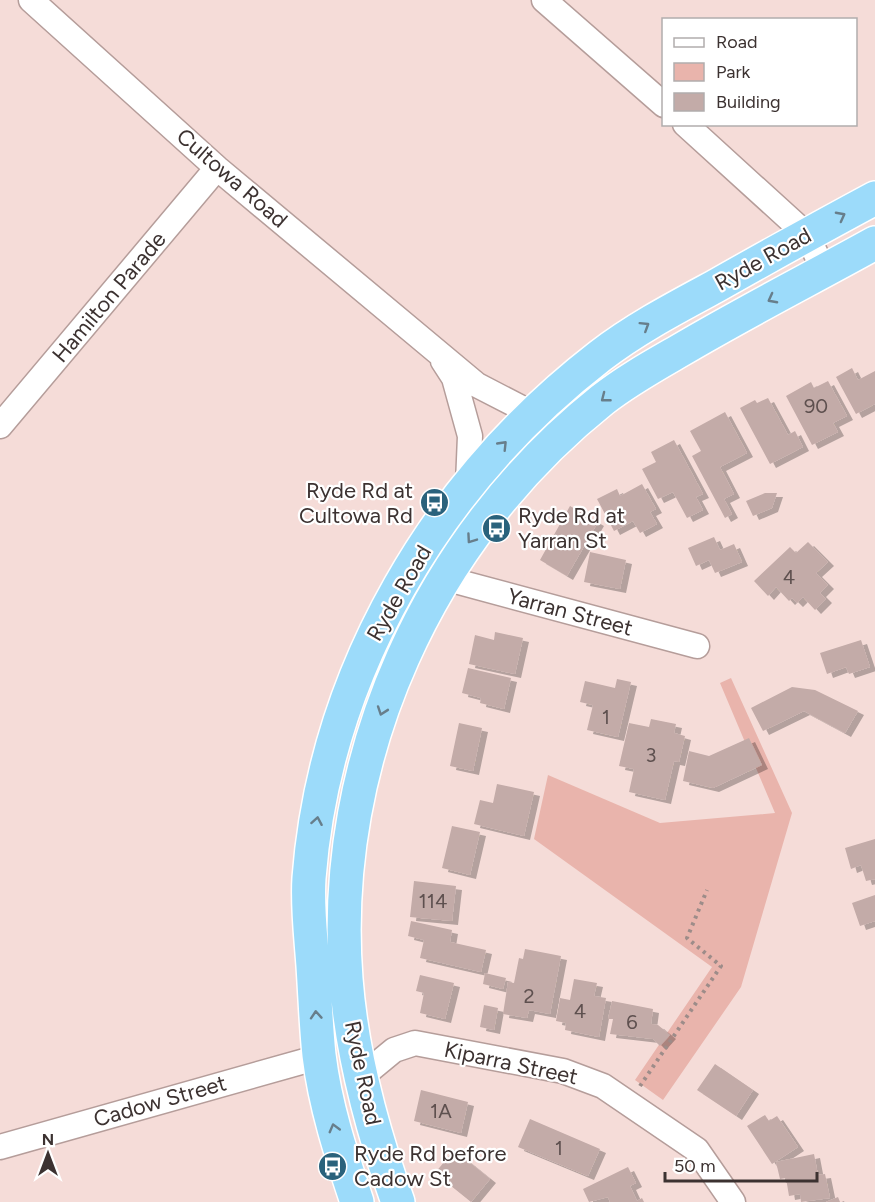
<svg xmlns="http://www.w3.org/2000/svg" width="875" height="1202" font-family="Figtree,sans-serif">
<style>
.green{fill:#e9b4ac}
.building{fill:#c3aba8;filter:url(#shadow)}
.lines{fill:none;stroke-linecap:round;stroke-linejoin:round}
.minor-casing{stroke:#b59d9a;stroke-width:27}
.trunk-casing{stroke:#fff;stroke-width:36}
.path{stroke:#9d8c89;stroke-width:4;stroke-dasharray:3 4.5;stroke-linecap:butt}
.minor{stroke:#fff;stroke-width:24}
.trunk{stroke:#9cdbfa;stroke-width:33}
.oneway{stroke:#677e8b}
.labels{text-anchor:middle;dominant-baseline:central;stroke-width:4.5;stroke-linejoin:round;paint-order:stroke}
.number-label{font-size:20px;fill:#5e504f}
.street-label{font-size:22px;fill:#3c3231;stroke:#fff}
.poi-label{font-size:22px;fill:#3c3231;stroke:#fff;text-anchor:start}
</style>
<defs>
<filter id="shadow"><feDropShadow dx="6" dy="4" stdDeviation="0" flood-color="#0004"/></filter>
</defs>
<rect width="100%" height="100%" fill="#f5dcd8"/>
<!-- green -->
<path class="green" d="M731 678 792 813 741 987 663 1100 635 1080 712 967 534 839 548 775 660 823 775 813 720 683Z"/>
<!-- building -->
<path class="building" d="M852 368 858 380 875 371V404L856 414 836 377Z
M828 381 847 416 833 423 838 432 812 445 786 396 811 382 814 388Z
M768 398 788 435 795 431 803 447 770 464 740 408 755 400 757 403Z
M725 412 747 453 720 467 734 494 724 499 732 514 725 518 692 456 701 451 690 431Z
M674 440 703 494 696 497 703 510 687 518 673 492 658 499 642 469 656 462 651 452Z
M642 484 656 509 650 512 657 524 640 533 633 521 614 531 597 499 617 489 620 496Z
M765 493H777L772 508 753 516 746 501Z
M570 506 598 522 567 576 540 560Z
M714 537 720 550 734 544 742 562 715 573 709 560 696 566 688 548Z
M808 542 828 562 816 573 828 585 820 593 826 599 815 610 803 597 797 603 792 598 789 601 776 587 768 596 754 581 790 547 796 553Z
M590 552 626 560 620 589 584 582Z
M495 632 523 638 515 674 469 664 475 635 494 640Z
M861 640 870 667 849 674 846 667 827 674 820 653Z
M468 668 511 678 504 709 480 703 481 698 462 693Z
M617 679 631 682 618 737 587 730 593 705 580 702 585 681 615 688Z
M792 687 815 690 858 711 845 733 804 711 763 731 751 708Z
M651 719 676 724 674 733 685 736 679 762 674 761 665 800 629 792 634 769 619 766 629 723 649 727Z
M459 723 482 728 473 771 450 766Z
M749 738 762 765 713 788 683 781 689 751 709 756Z
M497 784 534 792 524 836 474 824 480 800 493 803Z
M452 826 480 832 470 875 442 868Z
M875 839V879L866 881 861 865 851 869 845 848Z
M414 881 456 886 452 921 410 917Z
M875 895V921L860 926 852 903Z
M411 921 452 930 450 942 486 950 481 972 420 958 424 940 408 936Z
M525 949 561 956 550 1014 529 1010 527 1018 503 1014 508 982 514 983 519 958 523 959Z
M485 973 506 978 503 989 483 984Z
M420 975 454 983 445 1019 420 1013 424 993 416 991Z
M574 979 597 983 594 996 606 998 599 1037 565 1030 566 1023 556 1021 560 998 570 1000Z
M612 1001 653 1009 651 1024 658 1025 670 1035 660 1046 653 1039 610 1034 613 1019H608Z
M484 1005 498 1008 494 1030 480 1027Z
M715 1064 753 1090 736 1116 697 1090Z
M421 1090 468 1102 461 1133 414 1121Z
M765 1115 769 1121 777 1116 798 1147 772 1164 747 1126Z
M530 1119 600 1149 588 1176 518 1147Z
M454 1150 490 1179 471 1202 435 1173Z
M814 1154 818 1175 825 1174 830 1198 801 1202 800 1194 789 1196 786 1178 780 1179 776 1162Z
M628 1167 636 1183 630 1186 637 1201 642 1198 644 1202H610L608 1197 589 1202 583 1189Z
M838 1197 840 1202H826Z"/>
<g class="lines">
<defs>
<path id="minor" d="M31 0 217 168 477 385 533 414
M544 0 664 105
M685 124 807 235 824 271
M443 361 454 378 470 436 468 483
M0 426 217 168
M444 578 697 646
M360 1078 394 1050 415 1043 563 1071 603 1086 697 1150 733 1202
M0 1147 319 1057"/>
<path id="trunk" d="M357 1202C341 1154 325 1105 319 1055 316 1026 315 996 313 966 311 937 307 907 309 878 325 671 437 482 600 356 635 329 675 308 714 287 767 257 821 227 875 198
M398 1202C372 1130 352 1056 346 979 329 757 429 538 602 400 626 381 653 366 679 351 743 313 810 279 875 243"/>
</defs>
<!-- minor casing -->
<use href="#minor" class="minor-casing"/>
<!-- trunk casing -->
<use href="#trunk" class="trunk-casing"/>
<!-- path -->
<path class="path" d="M640 1086 721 966 687 938 707 890"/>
<!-- minor -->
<use href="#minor" class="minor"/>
<!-- trunk -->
<use href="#trunk" class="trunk"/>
</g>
<!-- one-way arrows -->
<defs><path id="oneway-chevron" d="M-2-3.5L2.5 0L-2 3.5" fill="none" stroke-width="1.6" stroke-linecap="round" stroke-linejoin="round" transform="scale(1.5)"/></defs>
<g class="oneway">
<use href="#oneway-chevron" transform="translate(841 216) rotate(-28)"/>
<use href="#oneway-chevron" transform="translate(772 299) rotate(152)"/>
<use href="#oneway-chevron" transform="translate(645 326) rotate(-32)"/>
<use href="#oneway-chevron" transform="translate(605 398) rotate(142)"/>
<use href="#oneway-chevron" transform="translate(503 445) rotate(-46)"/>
<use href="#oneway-chevron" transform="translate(471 539) rotate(125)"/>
<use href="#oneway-chevron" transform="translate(382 711) rotate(109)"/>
<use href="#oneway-chevron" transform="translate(317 821) rotate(-80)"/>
<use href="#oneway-chevron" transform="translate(316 1015) rotate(-94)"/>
<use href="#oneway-chevron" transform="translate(334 1128) rotate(-105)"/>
</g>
<!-- icons -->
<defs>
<symbol id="bus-disc" viewBox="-11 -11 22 22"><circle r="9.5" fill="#2a627c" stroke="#fff"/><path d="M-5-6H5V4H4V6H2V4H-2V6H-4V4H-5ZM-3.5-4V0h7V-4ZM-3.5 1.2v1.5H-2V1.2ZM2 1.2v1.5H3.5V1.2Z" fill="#fff"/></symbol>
</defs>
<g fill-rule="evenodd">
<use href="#bus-disc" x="418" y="486" width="33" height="33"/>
<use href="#bus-disc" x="480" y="512" width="33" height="33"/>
<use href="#bus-disc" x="316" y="1150" width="33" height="33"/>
</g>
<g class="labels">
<!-- number labels -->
<g class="number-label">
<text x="816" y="406">90</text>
<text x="789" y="577">4</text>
<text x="606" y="717">1</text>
<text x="651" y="755">3</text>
<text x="433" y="901">114</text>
<text x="529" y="996">2</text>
<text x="580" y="1011">4</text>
<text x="632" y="1022">6</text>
<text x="441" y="1111">1A</text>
<text x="559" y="1148">1</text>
</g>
<!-- street labels -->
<g class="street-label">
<text transform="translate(232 178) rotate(41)">Cultowa Road</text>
<text transform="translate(763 259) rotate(-29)">Ryde Road</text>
<text transform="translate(109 297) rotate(-50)">Hamilton Parade</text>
<text transform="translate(399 593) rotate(-60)">Ryde Road</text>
<text transform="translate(570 612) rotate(15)">Yarran Street</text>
<text transform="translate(511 1063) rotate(12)">Kiparra Street</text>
<text transform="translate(363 1073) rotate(78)">Ryde Road</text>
<text transform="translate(160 1101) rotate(-16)">Cadow Street</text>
</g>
<!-- poi labels -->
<g class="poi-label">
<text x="413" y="490" text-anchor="end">Ryde Rd at<tspan x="413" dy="25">Cultowa Rd</tspan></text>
<text x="518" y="515">Ryde Rd at<tspan x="518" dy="25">Yarran St</tspan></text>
<text x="354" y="1153">Ryde Rd before<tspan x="354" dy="25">Cadow St</tspan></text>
</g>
</g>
<!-- legend -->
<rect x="662" y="18" width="195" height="108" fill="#ffffff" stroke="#b1adad" stroke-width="1.5"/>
<rect x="674" y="38" width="30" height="9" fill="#ffffff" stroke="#b1adad" stroke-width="1.5"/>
<text x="716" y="48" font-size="18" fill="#3c3231">Road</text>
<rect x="674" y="63" width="30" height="18" fill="#e9b4ac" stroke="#b1adad" stroke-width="1.5"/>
<text x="716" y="78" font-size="18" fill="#3c3231">Park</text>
<rect x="674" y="93" width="30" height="18" fill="#c3aba8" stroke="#b1adad" stroke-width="1.5"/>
<text x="716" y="108" font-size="18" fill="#3c3231">Building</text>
<!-- north arrow -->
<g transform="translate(48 1154)" stroke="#ffffff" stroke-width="4.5" paint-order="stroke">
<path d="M0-4.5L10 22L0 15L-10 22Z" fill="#3c3231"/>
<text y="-9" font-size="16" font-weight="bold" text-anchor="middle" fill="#3c3231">N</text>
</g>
<!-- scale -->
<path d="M665 1172v9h152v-9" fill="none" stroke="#3c3231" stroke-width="3"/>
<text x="674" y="1172" font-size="18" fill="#3c3231" stroke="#ffffff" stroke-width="4.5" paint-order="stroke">50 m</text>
</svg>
